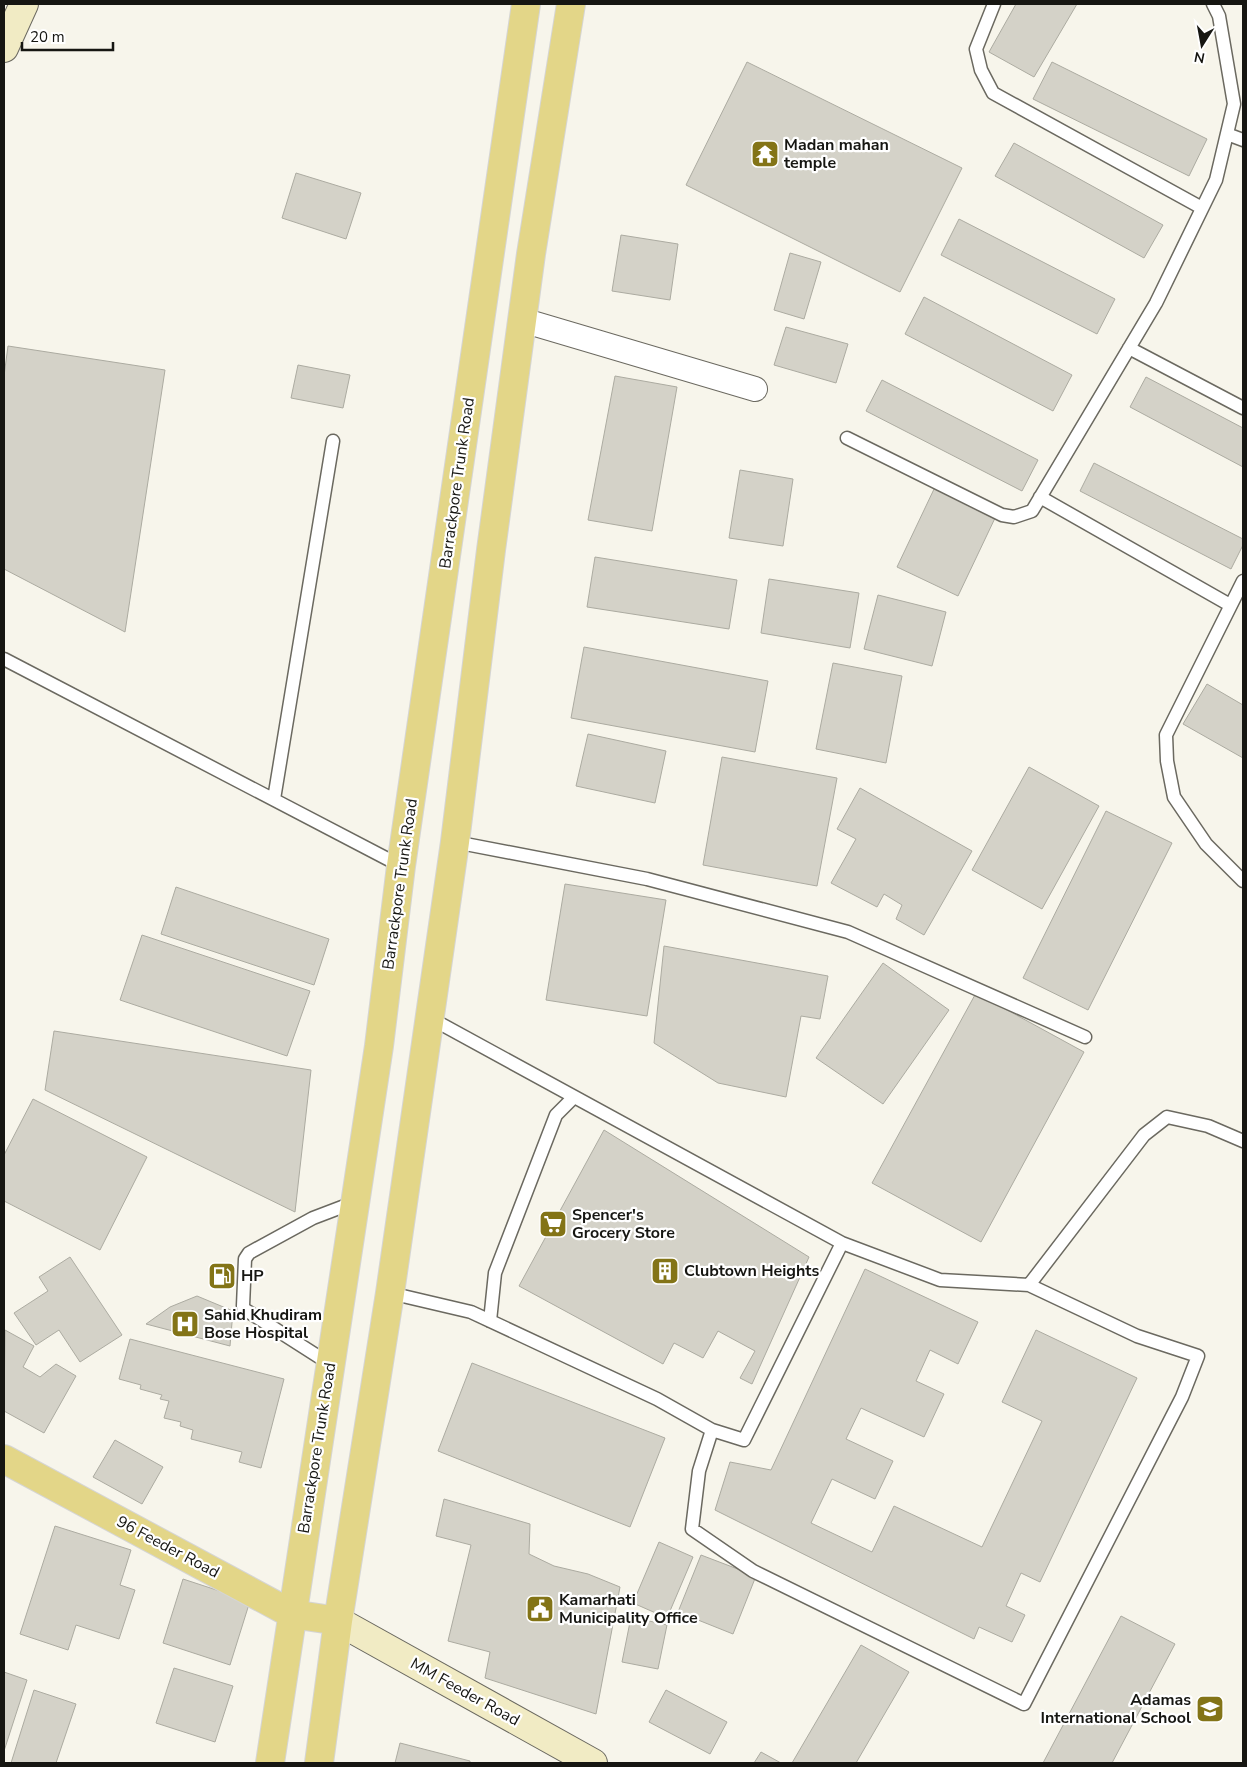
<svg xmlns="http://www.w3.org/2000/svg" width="1247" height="1767" font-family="'Nunito Sans',sans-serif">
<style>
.building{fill:#d4d2c8;stroke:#acaba1}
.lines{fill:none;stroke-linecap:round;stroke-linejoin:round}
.lane-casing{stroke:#6b6960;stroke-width:15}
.street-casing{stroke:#6b6960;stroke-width:26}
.secondary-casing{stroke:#6b6960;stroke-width:30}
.primary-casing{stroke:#d5d5d4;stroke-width:30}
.lane{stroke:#fff;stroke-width:12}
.street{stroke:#fff;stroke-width:24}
.secondary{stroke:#f1ebc4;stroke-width:28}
.primary{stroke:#e3d688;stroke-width:28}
.labels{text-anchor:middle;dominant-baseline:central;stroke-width:4.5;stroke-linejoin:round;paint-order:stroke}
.poi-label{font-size:16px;font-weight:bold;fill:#161612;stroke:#fff;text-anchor:start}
.street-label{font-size:16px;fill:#161612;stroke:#fff}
</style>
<rect width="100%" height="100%" fill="#f7f5eb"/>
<!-- building -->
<path class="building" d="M1016 4H1077L1034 77 989 52Z
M747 62 962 168 900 292 686 185Z
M1052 62 1207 139 1189 176 1033 99Z
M1014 143 1163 225 1144 258 995 176Z
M296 173 361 193 346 239 282 218Z
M959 219 1115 299 1097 334 941 255Z
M621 235 678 244 670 300 612 291Z
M790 253 821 262 804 319 774 310Z
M924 297 1072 375 1053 411 905 334Z
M786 327 848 344 836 383 774 365Z
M8 346 165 370 125 632 4 569V376Z
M298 365 350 375 343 408 291 398Z
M615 376 677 387 652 531 588 520Z
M1146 377 1243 428V467L1130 407Z
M882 380 1038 460 1022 491 866 411Z
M1094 463 1243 539V545L1231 569 1080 491Z
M740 470 793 479 783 546 729 538Z
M935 487 996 516 958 596 897 567Z
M595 557 737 580 729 629 587 607Z
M769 579 859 593 850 648 761 633Z
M878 595 946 612 932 666 864 649Z
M584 647 768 681 755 752 571 718Z
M833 663 902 676 886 763 816 749Z
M1207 684 1243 705V758L1183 724Z
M588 734 666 751 655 803 576 786Z
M722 757 837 778 817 886 703 865Z
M1029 767 1099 806 1042 909 972 870Z
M860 788 972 851 924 935 896 919 902 905 884 894 877 907 831 883 856 839 837 829Z
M1106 811 1172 843 1088 1010 1023 978Z
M565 884 666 900 647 1016 546 1000Z
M176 887 329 939 314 985 161 934Z
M142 935 310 991 287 1056 120 1000Z
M664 946 828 976 820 1019 801 1016 786 1097 718 1083 654 1043Z
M883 963 949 1010 883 1104 816 1058Z
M976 993 1084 1052 981 1242 872 1183Z
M54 1031 311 1070 295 1212 45 1090Z
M33 1099 147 1157 100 1250 4 1201V1155Z
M604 1130 809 1257 752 1384 740 1378 755 1351 718 1331 703 1358 674 1343 663 1364 519 1286Z
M70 1257 122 1335 80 1362 59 1330 36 1345 14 1313 48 1291 39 1277Z
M865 1269 978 1322 958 1364 930 1350 916 1381 944 1394 924 1437 861 1408 846 1439 893 1461 875 1499 832 1479 811 1523 872 1552 894 1506 982 1547 1042 1421 1002 1402 1036 1330 1137 1378 1040 1582 1021 1573 1006 1606 1025 1615 1012 1642 979 1627 974 1639 715 1510 730 1462 771 1470Z
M197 1296 233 1311 230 1346 146 1324 170 1307Z
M5 1330 34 1346 23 1367 40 1377 56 1364 76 1376 44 1433 4 1411Z
M130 1339 284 1379 261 1468 239 1462 242 1452 191 1439 193 1430 180 1426 181 1422 164 1418 169 1401 160 1399 162 1395 140 1389 141 1385 119 1379Z
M472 1363 665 1438 630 1527 438 1451Z
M115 1440 163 1467 142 1504 93 1477Z
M444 1499 530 1524 529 1554 554 1566 588 1574 620 1587 596 1714 485 1678 490 1652 448 1641 471 1545 436 1536Z
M55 1526 131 1550 120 1585 135 1590 119 1639 76 1625 68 1650 20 1634Z
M659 1542 693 1557 667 1618 633 1603Z
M701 1555 756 1576 733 1634 678 1612Z
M183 1579 250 1601 230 1665 163 1643Z
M1121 1616 1175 1644 1112 1763H1043Z
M631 1617 667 1625 658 1669 622 1662Z
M861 1645 909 1672 856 1763H792Z
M174 1668 233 1686 215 1742 156 1723Z
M4 1672 27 1680 4 1751Z
M34 1690 76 1704 56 1763H11Z
M666 1690 727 1722 710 1754 649 1722Z
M400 1743 470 1761V1763H395Z
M761 1752 781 1763H754Z"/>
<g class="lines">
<defs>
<path id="lane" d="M994 4 976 49 981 70 993 93 1202 208
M1227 134 1243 140
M1129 348 1243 408
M847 438 1002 515 1014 517 1032 511 1156 303 1216 180 1234 104 1219 16 1213 4
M1040 497 1230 605
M1243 581 1166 735 1167 761 1174 797 1206 844 1243 881
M4 659 401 866
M274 799 333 441
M455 842 647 879 848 932 1085 1037
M430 1018 842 1243 940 1280 1029 1285 1144 1135 1167 1117 1208 1126 1243 1141
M390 1293 471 1312 657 1399 712 1430 699 1471 692 1529 753 1571 1024 1704 1182 1397 1198 1356 1137 1336 1029 1285
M490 1321 495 1273 556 1115 574 1097
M330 1364 244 1309 243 1306 245 1259 249 1253 313 1218 355 1202
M712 1430 744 1440 842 1243"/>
<path id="street" d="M522 320 755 389"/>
<path id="secondary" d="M4 48 24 4
M338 1621 593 1763"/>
<path id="primary" d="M4 1459 292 1614 338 1621
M270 1763 379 1046 401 866 526 4
M319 1763 338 1621 390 1293 455 842 491 550 531 254 571 4"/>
</defs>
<!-- lane casing -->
<use href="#lane" class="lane-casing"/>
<!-- street casing -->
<use href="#street" class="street-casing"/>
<!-- secondary casing -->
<use href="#secondary" class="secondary-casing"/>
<!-- primary casing -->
<use href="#primary" class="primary-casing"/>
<!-- lane -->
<use href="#lane" class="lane"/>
<!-- street -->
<use href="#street" class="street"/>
<!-- secondary -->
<use href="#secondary" class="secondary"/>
<!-- primary -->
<use href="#primary" class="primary"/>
</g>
<!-- icons -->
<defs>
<symbol id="temple-square" viewBox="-11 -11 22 22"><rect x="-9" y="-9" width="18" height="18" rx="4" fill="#837417" stroke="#fff"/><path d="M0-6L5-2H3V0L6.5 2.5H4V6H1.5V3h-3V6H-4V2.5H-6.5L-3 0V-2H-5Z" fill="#fff"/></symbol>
<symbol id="supermarket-square" viewBox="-11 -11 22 22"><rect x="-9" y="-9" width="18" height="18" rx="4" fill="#837417" stroke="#fff"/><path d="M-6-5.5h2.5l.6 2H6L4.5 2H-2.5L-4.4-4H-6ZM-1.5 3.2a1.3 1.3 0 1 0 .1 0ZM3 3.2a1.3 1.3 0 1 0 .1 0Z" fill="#fff"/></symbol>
<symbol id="building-square" viewBox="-11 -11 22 22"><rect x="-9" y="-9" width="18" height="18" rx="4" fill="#837417" stroke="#fff"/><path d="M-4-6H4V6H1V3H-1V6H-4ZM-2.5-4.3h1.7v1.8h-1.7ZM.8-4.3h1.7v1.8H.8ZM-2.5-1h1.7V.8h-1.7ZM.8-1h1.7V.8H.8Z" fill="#fff"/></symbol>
<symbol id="fuel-square" viewBox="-11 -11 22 22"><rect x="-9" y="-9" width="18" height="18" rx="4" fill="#837417" stroke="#fff"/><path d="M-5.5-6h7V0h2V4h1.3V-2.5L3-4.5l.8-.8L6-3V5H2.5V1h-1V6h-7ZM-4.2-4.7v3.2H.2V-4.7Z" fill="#fff"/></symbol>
<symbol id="hospital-square" viewBox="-11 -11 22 22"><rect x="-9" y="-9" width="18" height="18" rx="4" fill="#837417" stroke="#fff"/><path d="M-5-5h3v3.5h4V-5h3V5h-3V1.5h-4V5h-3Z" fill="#fff"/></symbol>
<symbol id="civic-square" viewBox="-11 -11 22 22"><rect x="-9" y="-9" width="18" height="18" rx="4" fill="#837417" stroke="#fff"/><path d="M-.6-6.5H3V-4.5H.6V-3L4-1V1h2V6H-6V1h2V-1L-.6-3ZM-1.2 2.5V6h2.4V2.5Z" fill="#fff"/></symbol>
<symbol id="school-square" viewBox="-11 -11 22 22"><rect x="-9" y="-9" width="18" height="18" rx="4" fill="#837417" stroke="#fff"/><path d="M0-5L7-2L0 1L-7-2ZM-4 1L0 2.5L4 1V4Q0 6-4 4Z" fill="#fff"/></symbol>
</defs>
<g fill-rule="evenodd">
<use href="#temple-square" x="749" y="138" width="32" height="32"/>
<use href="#supermarket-square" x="537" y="1208" width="32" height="32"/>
<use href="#building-square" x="649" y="1255" width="32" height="32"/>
<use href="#fuel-square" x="206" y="1260" width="32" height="32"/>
<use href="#hospital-square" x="169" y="1308" width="32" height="32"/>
<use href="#civic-square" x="524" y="1593" width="32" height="32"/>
<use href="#school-square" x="1194" y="1693" width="32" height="32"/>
</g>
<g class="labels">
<!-- poi labels -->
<g class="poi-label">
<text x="784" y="145">Madan mahan<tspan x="784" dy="18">temple</tspan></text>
<text x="572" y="1215">Spencer's<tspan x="572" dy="18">Grocery Store</tspan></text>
<text x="684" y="1271">Clubtown Heights</text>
<text x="241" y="1276">HP</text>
<text x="204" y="1315">Sahid Khudiram<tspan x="204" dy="18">Bose Hospital</tspan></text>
<text x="559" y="1600">Kamarhati<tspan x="559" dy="18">Municipality Office</tspan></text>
<text x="1191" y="1700" text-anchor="end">Adamas<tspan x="1191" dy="18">International School</tspan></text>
</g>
<!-- street labels -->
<g class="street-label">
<text transform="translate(457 483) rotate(-82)">Barrackpore Trunk Road</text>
<text transform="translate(400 884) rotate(-82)">Barrackpore Trunk Road</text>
<text transform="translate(317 1448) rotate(-81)">Barrackpore Trunk Road</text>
<text transform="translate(168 1547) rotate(28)">96 Feeder Road</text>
<text transform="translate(465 1692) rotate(29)">MM Feeder Road</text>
</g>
</g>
<!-- border -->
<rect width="1247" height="1767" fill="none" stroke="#161612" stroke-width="10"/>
<!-- north arrow -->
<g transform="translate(1202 45) rotate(191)" stroke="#ffffff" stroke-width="4" paint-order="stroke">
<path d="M0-4L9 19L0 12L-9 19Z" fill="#161612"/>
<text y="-8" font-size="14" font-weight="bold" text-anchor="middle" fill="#161612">N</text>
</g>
<!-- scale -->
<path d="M22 42v8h91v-8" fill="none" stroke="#161612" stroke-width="2.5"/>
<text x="30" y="42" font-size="15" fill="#161612" stroke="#ffffff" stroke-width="4" paint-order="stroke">20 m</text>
</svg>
